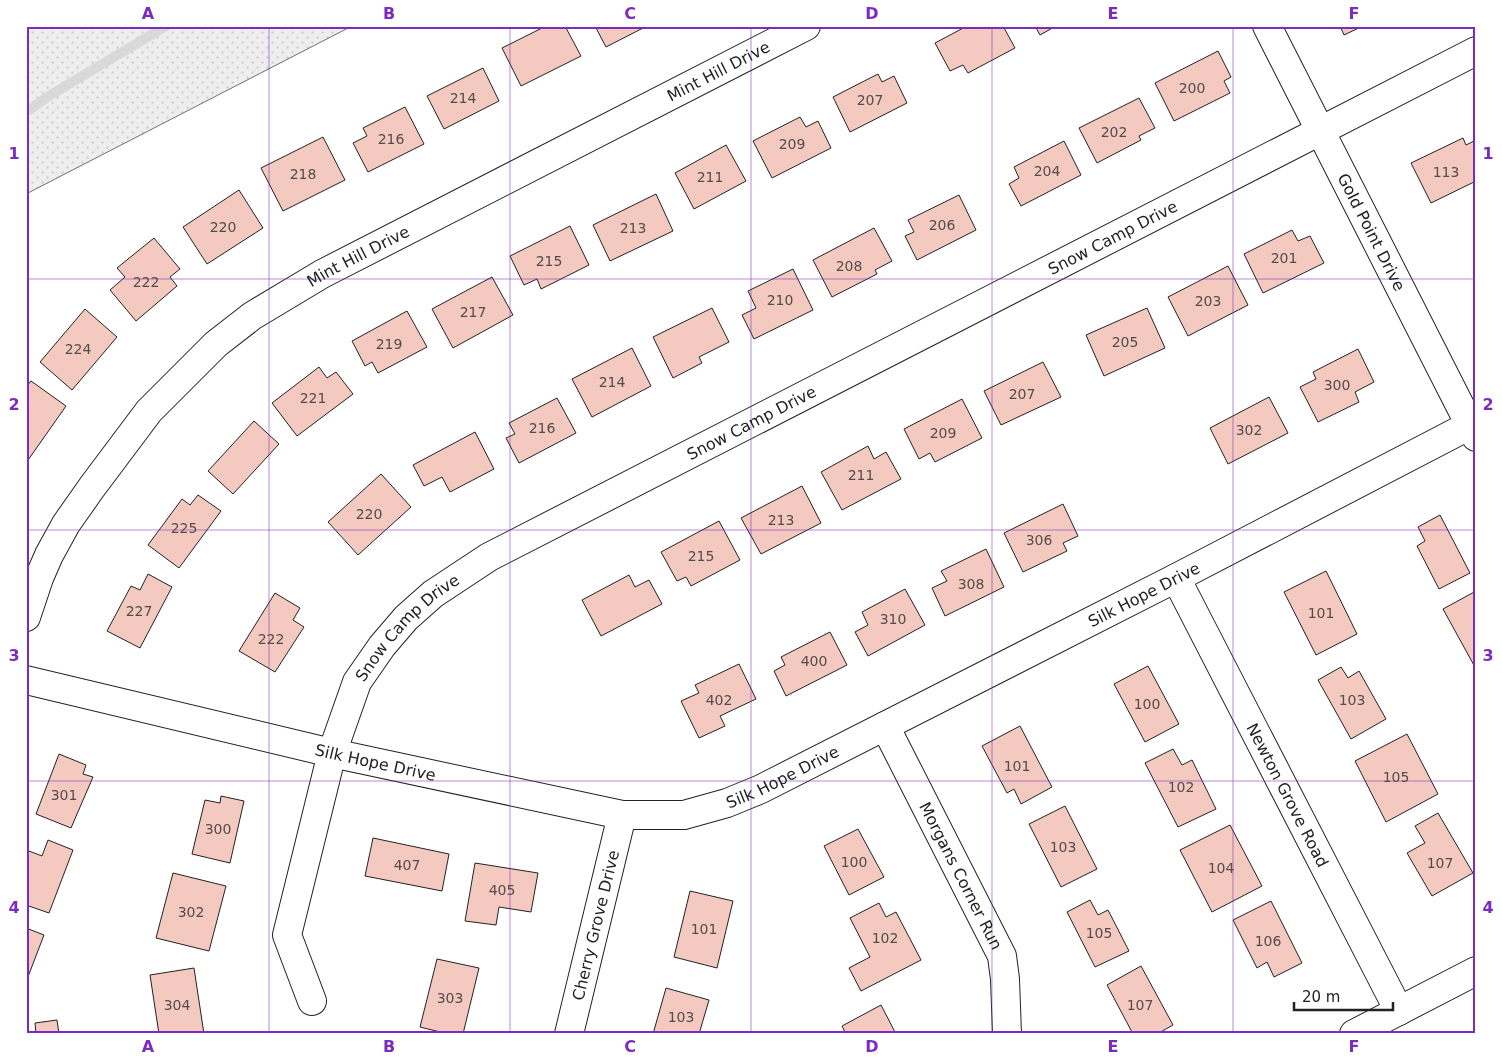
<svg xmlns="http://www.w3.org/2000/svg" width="1502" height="1060" font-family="'DejaVu Sans',sans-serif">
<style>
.park{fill:url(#park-dots);stroke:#6f6f6f}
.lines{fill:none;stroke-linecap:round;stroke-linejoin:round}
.stream{stroke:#d9d9d9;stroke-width:10}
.building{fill:#f3c9c0;stroke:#222}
.minor-casing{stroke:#222;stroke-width:30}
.minor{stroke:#fff;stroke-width:28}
.grid{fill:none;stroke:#7b2cbf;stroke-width:1;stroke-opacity:0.55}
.labels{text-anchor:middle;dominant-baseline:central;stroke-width:4;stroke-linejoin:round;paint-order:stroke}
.number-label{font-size:14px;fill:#564c4a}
.street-label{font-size:16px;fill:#222;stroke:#fff}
.neatline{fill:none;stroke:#7b2cbf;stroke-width:2}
.grid-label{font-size:16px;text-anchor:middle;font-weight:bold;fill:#7b2cbf}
</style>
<defs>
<pattern id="park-dots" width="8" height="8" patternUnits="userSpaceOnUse" patternTransform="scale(1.25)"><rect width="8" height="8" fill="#eee"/><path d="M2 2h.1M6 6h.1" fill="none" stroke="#ccc" stroke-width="1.8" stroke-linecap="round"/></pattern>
</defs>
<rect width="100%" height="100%" fill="#fff"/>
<!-- park -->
<path class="park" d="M26 26H352L26 194Z"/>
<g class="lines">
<!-- stream -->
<path class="stream" d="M26 112 49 96 166 26"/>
</g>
<!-- building -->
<path class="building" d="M546 26H565L581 56 521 86 502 48Z
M595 26H647L606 47Z
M967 26H1003L1015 48 968 73 963 65 950 71 935 43Z
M1035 26H1056L1040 35Z
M1340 26H1363L1344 35Z
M1218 51 1231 77 1224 81 1230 93 1174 121 1155 83Z
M483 68 499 101 444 129 427 96Z
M878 74 882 82 894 76 907 103 850 132 833 97Z
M1139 98 1155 128 1139 136 1141 140 1097 163 1079 128Z
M405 107 424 144 368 172 353 143 367 136 363 128Z
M800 117 806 127 818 121 831 148 772 178 753 141Z
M323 137 345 180 283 211 261 168Z
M1463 138 1466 145 1476 140V181L1431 203 1411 163Z
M1064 141 1081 175 1021 206 1009 184 1019 178 1014 167Z
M726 145 746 181 694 209 675 173Z
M239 190 263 228 207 264 183 227Z
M656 194 673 231 610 261 593 225Z
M959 195 976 230 917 260 905 236 914 232 908 220Z
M570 226 589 265 541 289 537 279 524 285 510 256Z
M874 228 892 261 875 270 877 274 832 297 813 260Z
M1292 230 1298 241 1310 236 1324 263 1263 293 1244 254Z
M154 238 180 269 170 277 177 286 136 321 110 290 125 277 117 268Z
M1228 266 1248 305 1188 336 1168 297Z
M793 269 813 310 754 339 742 315 756 308 748 291Z
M492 277 513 315 453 348 432 309Z
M712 308 729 342 699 357 702 363 673 378 653 337Z
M1147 308 1165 348 1104 376 1086 335Z
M85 309 117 337 72 390 40 362Z
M407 311 427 347 378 373 372 362 365 366 352 341Z
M632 348 651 386 592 417 572 379Z
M1358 349 1374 382 1355 392 1359 402 1318 422 1300 387 1316 379 1313 372Z
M1043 362 1061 397 1001 425 984 391Z
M319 367 327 378 336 372 353 394 297 436 272 403Z
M31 381 66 406 26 463V387Z
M1269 397 1288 433 1228 464 1210 428Z
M557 398 576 433 519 463 506 438 515 434 509 423Z
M962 399 982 438 935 462 930 453 919 459 904 429Z
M254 421 279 444 233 494 208 471Z
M475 432 494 469 450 492 442 477 424 486 413 465Z
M868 446 874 459 886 452 901 479 842 510 821 472Z
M381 474 411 507 358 555 328 522Z
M802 486 821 523 761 554 741 518Z
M198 495 221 511 179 568 148 545 182 499 190 505Z
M1063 504 1078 536 1063 543 1067 551 1023 572 1004 533Z
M1440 515 1470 573 1439 589 1417 546 1425 541 1418 527Z
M719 521 740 560 691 586 686 577 677 581 661 552Z
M986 549 1004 587 945 616 932 588 947 581 941 571Z
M1326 571 1357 634 1316 655 1284 592Z
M148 574 172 587 140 648 107 631 131 586 140 590Z
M629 575 635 587 649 580 662 604 601 636 582 600Z
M905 589 925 625 868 656 855 632 868 625 862 612Z
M1476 591V669L1443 609Z
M275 593 300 608 293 620 304 627 275 672 239 651Z
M830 632 847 665 786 696 774 671 785 665 781 657Z
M739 664 756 699 720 716 725 726 699 738 681 701 699 693 695 685Z
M1148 666 1179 724 1145 742 1114 684Z
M1341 667 1348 678 1359 671 1386 719 1351 739 1318 680Z
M1020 726 1052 787 1021 804 1014 789 1007 793 982 746Z
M1407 734 1438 794 1386 822 1355 761Z
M1173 749 1182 765 1192 760 1216 809 1178 827 1145 763Z
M59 754 86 765 83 774 93 777 71 828 36 814Z
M221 796 244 801 230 863 192 854 205 800 220 803Z
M1065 806 1097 869 1061 887 1029 824Z
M1438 813 1473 873 1432 896 1407 853 1425 843 1415 826Z
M1230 825 1262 886 1212 912 1180 850Z
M858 829 884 877 849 895 824 846Z
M373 838 449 854 442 891 365 876Z
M48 840 73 850 49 913 26 905V858L29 851 42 856Z
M475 863 538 873 531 912 499 907 496 925 465 921Z
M173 873 226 886 209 951 156 938Z
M690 891 733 901 717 968 674 957Z
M1090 900 1098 915 1108 910 1129 951 1095 967 1067 912Z
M1271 901 1302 963 1274 977 1267 962 1257 968 1233 920Z
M879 903 886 917 896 912 921 960 861 991 849 968 870 957 850 918Z
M26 928 44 935 26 982Z
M437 959 479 968 463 1034H448L420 1027Z
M1141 966 1173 1025 1157 1034H1133L1107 985Z
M194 968 204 1034H159L150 975Z
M666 988 709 1000 699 1034H653Z
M881 1005 896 1034H846L842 1026Z
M57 1020 59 1034H36L35 1023Z"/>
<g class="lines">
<defs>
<g id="minor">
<path id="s1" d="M1267 26 1476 437"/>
<path id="s2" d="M1176 578 1399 1011"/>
<path id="s3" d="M26 617 39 578 49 555 66 524 92 487 149 411 216 344 252 316 322 274 806 26"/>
<path id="s4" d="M26 680 332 753 622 815H684L727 803 761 789 1176 578 1476 422"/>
<path id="s5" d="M885 726 1002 956 1005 979 1007 1034"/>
<path id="s6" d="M312 1001 287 935 332 753 357 682 382 646 406 618 433 594 489 557 1476 51"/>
<path id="s7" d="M569 1034 622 815"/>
<path d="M1354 1034 1476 971"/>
</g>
</defs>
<!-- minor casing -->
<use href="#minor" class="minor-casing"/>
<!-- minor -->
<use href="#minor" class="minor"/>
</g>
<!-- grid -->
<path class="grid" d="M269 26V1034M510 26V1034M751 26V1034M992 26V1034M1233 26V1034M26 279H1476M26 530H1476M26 781H1476"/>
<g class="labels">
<!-- number labels -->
<g class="number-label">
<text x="1192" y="88">200</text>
<text x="463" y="98">214</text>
<text x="870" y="100">207</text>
<text x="1114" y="132">202</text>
<text x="391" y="139">216</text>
<text x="792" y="144">209</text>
<text x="1047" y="171">204</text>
<text x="1446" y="172">113</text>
<text x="303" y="174">218</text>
<text x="710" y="177">211</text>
<text x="942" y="225">206</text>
<text x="223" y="227">220</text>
<text x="633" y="228">213</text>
<text x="1284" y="258">201</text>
<text x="549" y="261">215</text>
<text x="849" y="266">208</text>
<text x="146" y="282">222</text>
<text x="780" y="300">210</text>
<text x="1208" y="301">203</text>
<text x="473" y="312">217</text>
<text x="1125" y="342">205</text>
<text x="389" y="344">219</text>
<text x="78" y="349">224</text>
<text x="612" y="382">214</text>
<text x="1337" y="385">300</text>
<text x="1022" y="394">207</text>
<text x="313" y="398">221</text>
<text x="542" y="428">216</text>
<text x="1249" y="430">302</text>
<text x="943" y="433">209</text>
<text x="861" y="475">211</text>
<text x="369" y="514">220</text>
<text x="781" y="520">213</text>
<text x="184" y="528">225</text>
<text x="1039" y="540">306</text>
<text x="701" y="556">215</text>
<text x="971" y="584">308</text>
<text x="139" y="611">227</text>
<text x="1321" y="613">101</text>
<text x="893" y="619">310</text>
<text x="271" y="639">222</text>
<text x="814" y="661">400</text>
<text x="719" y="700">402</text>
<text x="1352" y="700">103</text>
<text x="1147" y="704">100</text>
<text x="1017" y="766">101</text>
<text x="1396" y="777">105</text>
<text x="1181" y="787">102</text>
<text x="64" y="795">301</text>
<text x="218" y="829">300</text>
<text x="1063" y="847">103</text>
<text x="854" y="862">100</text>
<text x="1440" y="863">107</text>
<text x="407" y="865">407</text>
<text x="1221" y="868">104</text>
<text x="502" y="890">405</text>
<text x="191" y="912">302</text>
<text x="704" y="929">101</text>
<text x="1099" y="933">105</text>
<text x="885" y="938">102</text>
<text x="1268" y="941">106</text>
<text x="450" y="998">303</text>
<text x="177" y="1005">304</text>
<text x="1140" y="1005">107</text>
<text x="681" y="1017">103</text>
</g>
<!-- street labels -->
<g class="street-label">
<text stroke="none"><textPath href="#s3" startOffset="909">Mint Hill Drive</textPath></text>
<text stroke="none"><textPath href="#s1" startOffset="231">Gold Point Drive</textPath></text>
<text stroke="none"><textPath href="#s6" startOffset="1218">Snow Camp Drive</textPath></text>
<text stroke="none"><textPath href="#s3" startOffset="504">Mint Hill Drive</textPath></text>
<text stroke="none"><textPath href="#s6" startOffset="812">Snow Camp Drive</textPath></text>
<text stroke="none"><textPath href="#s4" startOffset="1184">Silk Hope Drive</textPath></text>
<text stroke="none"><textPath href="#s6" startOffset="408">Snow Camp Drive</textPath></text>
<text stroke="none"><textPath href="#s4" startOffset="359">Silk Hope Drive</textPath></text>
<text stroke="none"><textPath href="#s4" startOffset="779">Silk Hope Drive</textPath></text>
<text stroke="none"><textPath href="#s2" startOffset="244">Newton Grove Road</textPath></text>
<text stroke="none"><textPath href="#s5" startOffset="168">Morgans Corner Run</textPath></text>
<text stroke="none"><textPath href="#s7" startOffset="112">Cherry Grove Drive</textPath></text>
</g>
</g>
<!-- border -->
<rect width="1502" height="1060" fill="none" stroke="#ffffff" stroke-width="55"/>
<!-- scale -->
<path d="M1294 1002v8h99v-8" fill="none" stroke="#222222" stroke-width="2.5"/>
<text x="1302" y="1002" font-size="15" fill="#222222" stroke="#ffffff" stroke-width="4" paint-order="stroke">20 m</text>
<rect x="28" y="28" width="1446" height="1004" class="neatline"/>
<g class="grid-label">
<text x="148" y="19">A</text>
<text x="389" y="19">B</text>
<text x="630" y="19">C</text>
<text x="872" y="19">D</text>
<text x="1113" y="19">E</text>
<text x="1354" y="19">F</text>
<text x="14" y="159">1</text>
<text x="1488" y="159">1</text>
<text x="14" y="410">2</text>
<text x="1488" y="410">2</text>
<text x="14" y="661">3</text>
<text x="1488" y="661">3</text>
<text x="14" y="913">4</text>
<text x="1488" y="913">4</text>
<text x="148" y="1052">A</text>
<text x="389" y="1052">B</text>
<text x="630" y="1052">C</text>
<text x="872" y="1052">D</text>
<text x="1113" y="1052">E</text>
<text x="1354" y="1052">F</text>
</g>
</svg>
